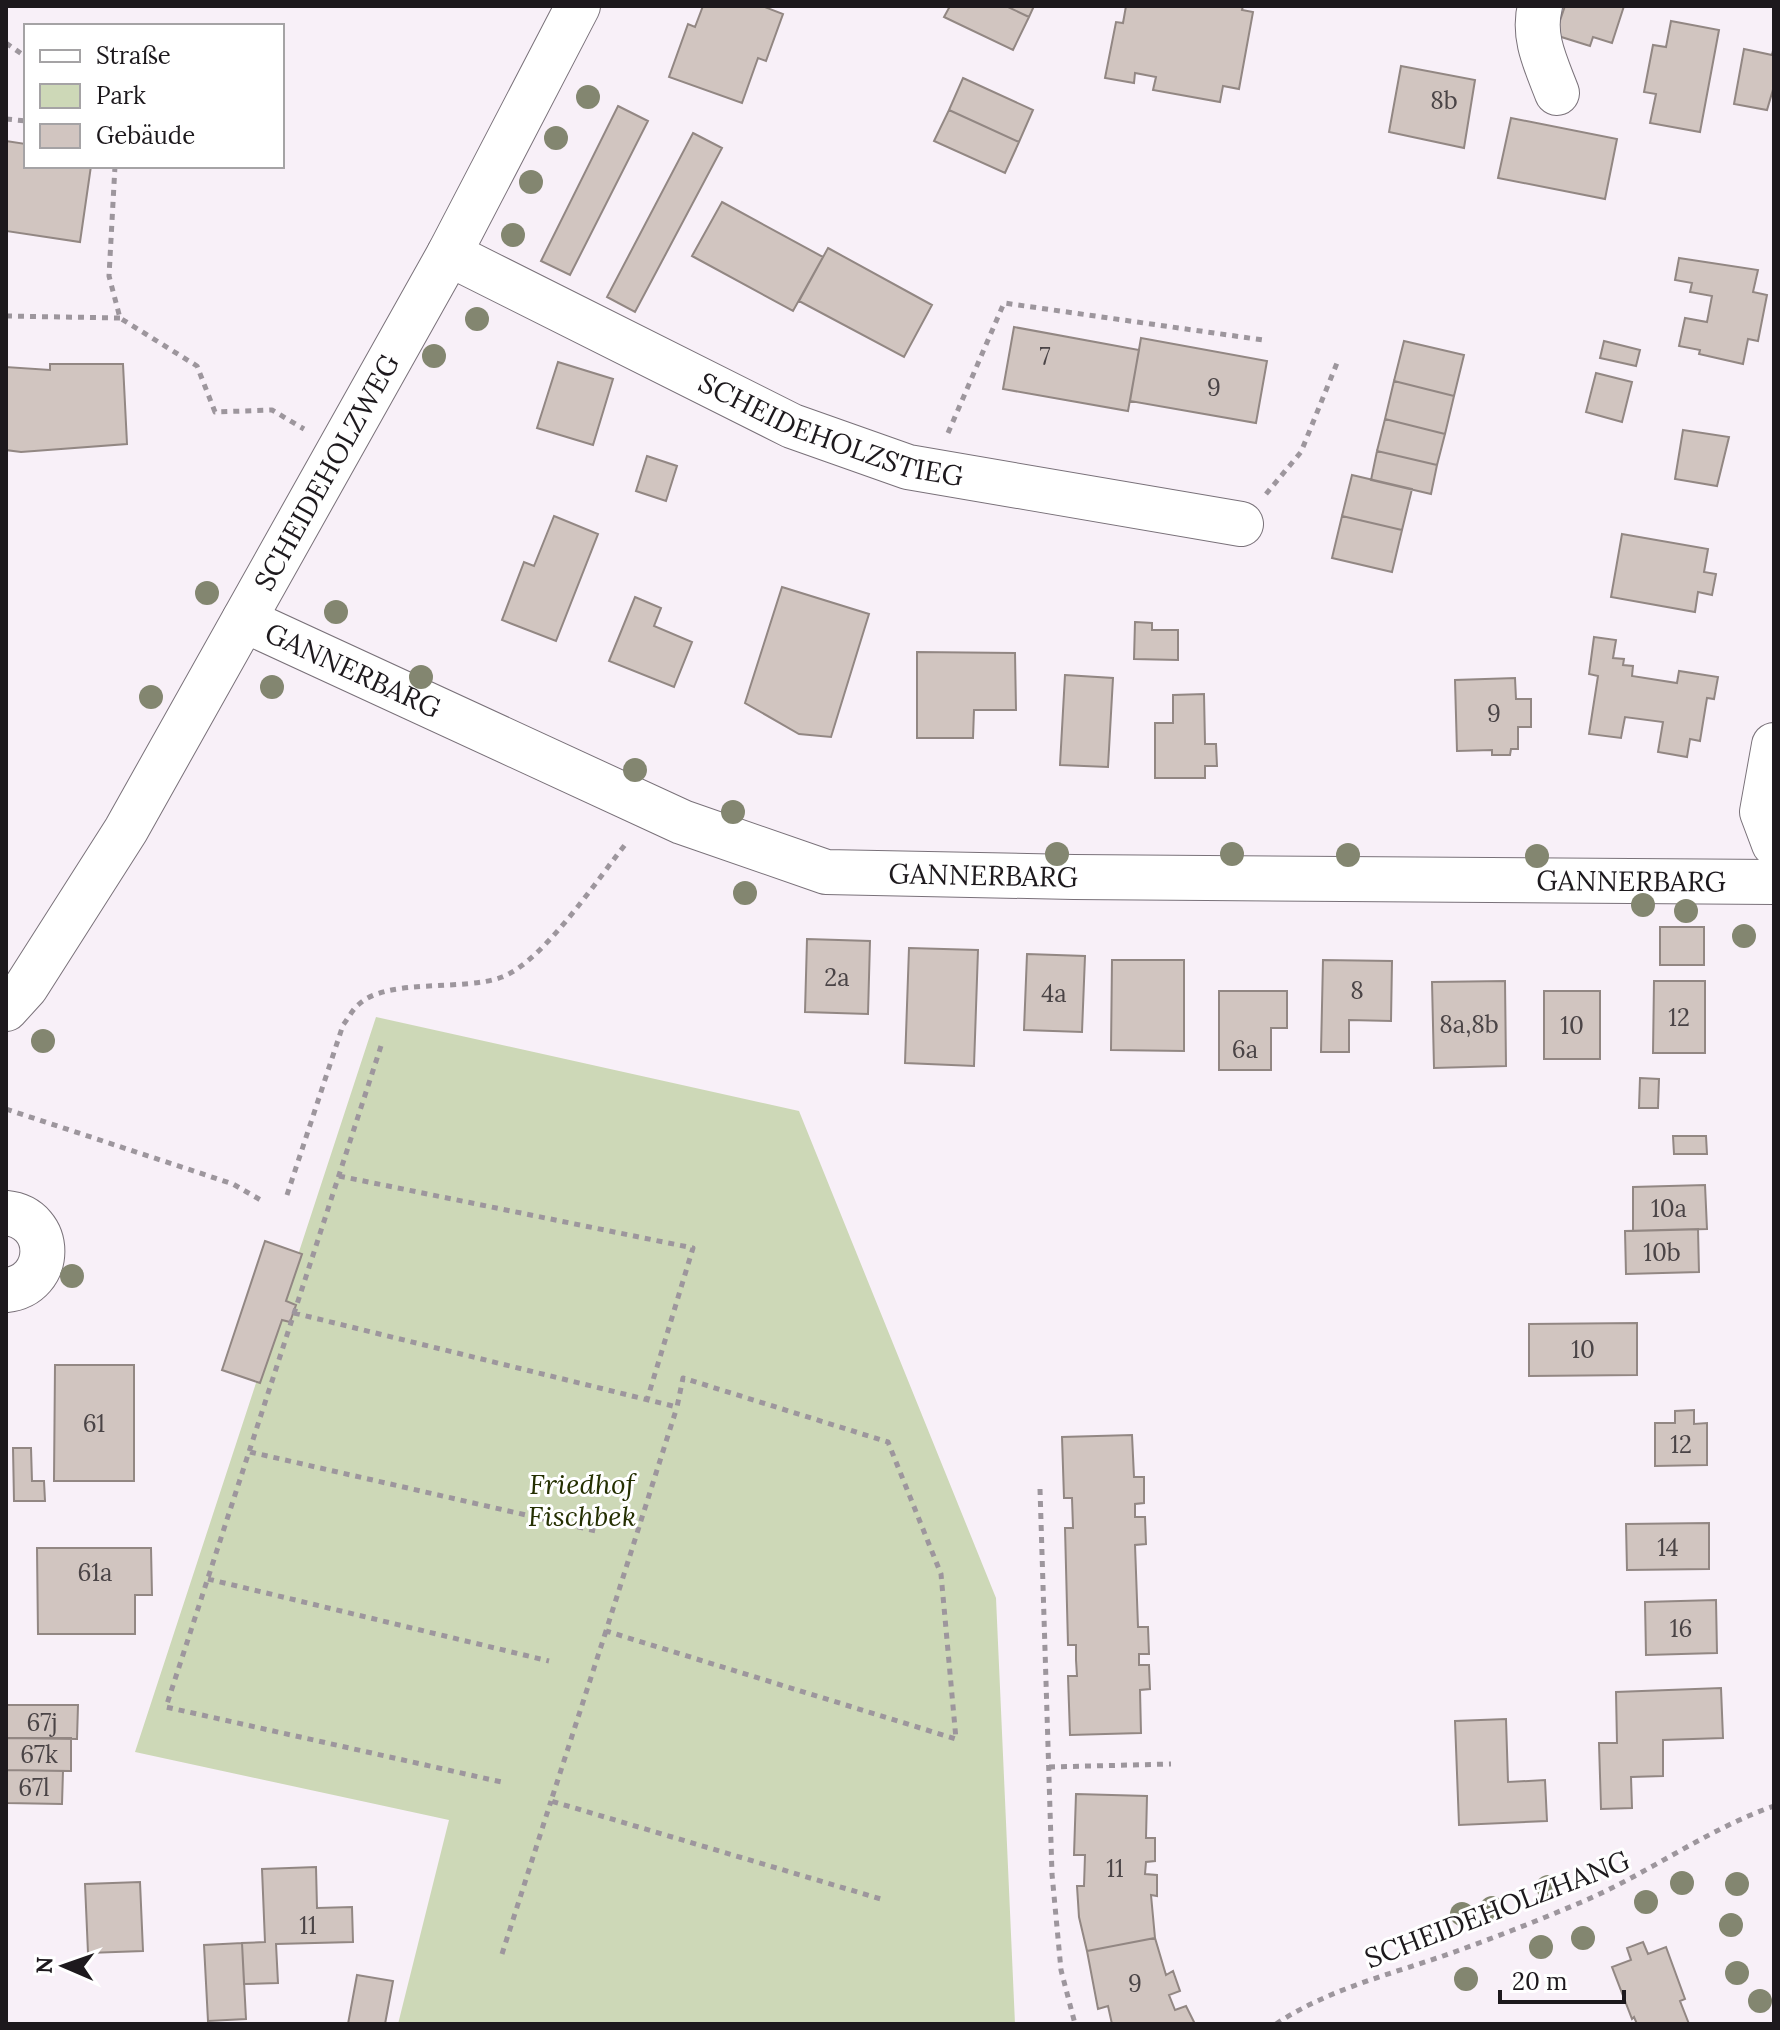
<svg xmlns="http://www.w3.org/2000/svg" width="1780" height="2030" font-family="Lora,serif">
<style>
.green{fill:#cdd8b7}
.building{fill:#d1c5c0;stroke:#928783;stroke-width:2}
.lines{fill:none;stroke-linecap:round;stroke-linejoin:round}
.minor-casing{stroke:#797179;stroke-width:46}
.path{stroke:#9d969d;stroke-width:5;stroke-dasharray:6 6;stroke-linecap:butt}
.minor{stroke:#fff;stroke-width:44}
.tree{fill:#838670}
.labels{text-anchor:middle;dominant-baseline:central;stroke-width:6;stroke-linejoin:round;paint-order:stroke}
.number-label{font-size:24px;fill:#4a4446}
.street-label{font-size:28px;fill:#1d191d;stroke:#fff}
.park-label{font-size:28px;font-style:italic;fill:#242f01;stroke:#fff}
</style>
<rect width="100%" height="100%" fill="#f8f0f8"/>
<!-- green -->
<path class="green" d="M376 1017 799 1111 996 1598 1015 2024H398L449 1820 135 1752Z"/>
<!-- building -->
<path class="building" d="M703 6H762L783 14 766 61 758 58 742 103 669 77 688 24 695 27Z
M950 6H1006L1029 17 1013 50 944 17Z
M1006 6H1034L1029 17Z
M1126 6H1243L1242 10 1253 12 1239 89 1223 86 1220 102 1153 90 1156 77 1135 73 1134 83 1105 78 1116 22 1123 23Z
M1565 6H1624L1612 43 1593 37 1590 46 1555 35Z
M1671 21 1719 30 1700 132 1650 123 1656 94 1644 92 1653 45 1666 47Z
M1774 46V86L1767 110 1734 104 1744 49 1772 55Z
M1401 66 1475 80 1464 148 1389 132Z
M963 78 1033 110 1019 142 949 110Z
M618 106 648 121 570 275 541 261Z
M949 110 1019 142 1005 173 934 141Z
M1511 118 1617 139 1605 199 1498 178Z
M693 133 722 148 635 312 607 297Z
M6 141 26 144V166H91L80 242 6 231Z
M722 202 823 257 793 311 692 256Z
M828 248 932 305 904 357 799 301Z
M1679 258 1758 270 1753 292 1767 295 1758 341 1748 339 1743 364 1699 354 1700 350 1679 346 1685 318 1707 322 1712 296 1690 292 1692 283 1675 280Z
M1014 327 1139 350 1128 411 1003 389Z
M1141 338 1267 361 1256 423 1130 401Z
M1404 341 1464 355 1454 396 1394 381Z
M1604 341 1640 350 1636 366 1600 358Z
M558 362 613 379 593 445 537 428Z
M50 364H123L127 444 21 452 6 450V367L50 370Z
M1596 373 1632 382 1622 422 1586 412Z
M1394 381 1454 396 1445 434 1385 419Z
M1385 419 1445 434 1437 465 1377 451Z
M1683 430 1729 437 1717 486 1675 479Z
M1377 451 1437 465 1431 494 1371 480Z
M647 456 677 466 666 501 636 491Z
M1352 475 1412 489 1402 530 1342 516Z
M554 516 598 534 556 641 502 620 524 562 534 566Z
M1342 516 1402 530 1392 572 1332 558Z
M1622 534 1708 549 1704 572 1716 574 1712 595 1698 592 1695 612 1611 597Z
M782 587 869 614 831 737 799 734 745 703Z
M635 597 661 608 654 626 692 642 674 687 609 661Z
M1135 622 1152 623V630H1178V660L1134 659Z
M1594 637 1616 640 1613 658 1624 659 1623 665 1633 666 1632 676 1677 683 1679 671 1718 677 1714 699 1707 698 1700 741 1690 739 1687 757 1658 752 1663 722 1625 717 1621 738 1589 734 1598 676 1589 674Z
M917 652 1015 653 1016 710H974L973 738H917Z
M1065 675 1113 678 1108 767 1060 765Z
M1515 678 1516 699H1531V727H1518V749H1511L1510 755H1492V750L1457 751 1455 680Z
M1204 694 1205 744H1216L1217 766H1205V778H1155V723H1173V695Z
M1660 927H1704V965H1660Z
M807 939 870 941 868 1014 805 1012Z
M909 948 978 950 974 1066 905 1063Z
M1027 954 1085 956 1082 1032 1024 1030Z
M1112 960H1184V1051L1111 1050Z
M1323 960 1392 961 1391 1021 1349 1020V1052H1321Z
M1505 981 1506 1066 1434 1068 1432 982Z
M1654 981H1705V1053H1653Z
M1219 991H1287V1028H1271V1070H1219Z
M1544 991H1600V1059H1544Z
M1640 1078 1659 1079 1658 1108H1639Z
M1673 1136H1706L1707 1154H1674Z
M1705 1185 1707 1229 1633 1231V1187Z
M1698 1229 1699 1272 1626 1274 1625 1231Z
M265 1241 302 1254 286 1301 296 1305 290 1322 282 1320 260 1383 222 1370Z
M1637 1323V1375L1529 1376V1324Z
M55 1365H134V1481H54Z
M1694 1410V1424L1707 1423V1465L1655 1466V1423H1675V1411Z
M1132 1435 1134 1477H1144V1503L1135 1504V1517H1145L1146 1544 1135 1545 1138 1627H1148L1149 1654H1139V1665H1149L1150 1689 1140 1690 1141 1733 1070 1735 1068 1676H1077L1076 1660V1645H1068L1065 1528H1073L1072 1498H1064L1062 1437Z
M13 1448H31L32 1481H44L45 1501H14Z
M1709 1523V1569L1627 1570 1626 1524Z
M37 1548H151L152 1595H135V1634H38Z
M1716 1600 1717 1653 1646 1655 1645 1602Z
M1721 1688 1723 1738 1663 1740V1776L1631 1777 1632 1808 1601 1809 1599 1743H1617L1616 1692Z
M7 1705H78L77 1739 7 1738Z
M1506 1719 1508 1782 1545 1780 1547 1821 1459 1825 1455 1721Z
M6 1738H71V1771L6 1770Z
M6 1770 63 1771 62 1804 6 1803Z
M1076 1794 1147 1796 1146 1838H1155V1861L1146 1862 1145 1874 1157 1875V1896L1151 1895 1155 1938 1087 1951 1079 1917 1077 1886H1084L1085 1855H1074Z
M316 1867 317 1908 352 1907 353 1942 276 1944 278 1983 244 1984 242 1943 265 1942 262 1869Z
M140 1882 143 1951 88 1953 85 1884Z
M1155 1938 1166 1975 1173 1971 1180 1991 1169 1995 1175 2010 1186 2006 1195 2024H1112L1108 2006 1098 2009 1087 1951Z
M1643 1942 1648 1954 1666 1947 1685 1999 1680 2001 1689 2024H1637L1634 2017 1632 2019 1612 1967 1631 1960 1627 1948Z
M242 1943 246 2019 208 2021 204 1945Z
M357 1975 393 1981 385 2024H348Z"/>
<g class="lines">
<defs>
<g id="minor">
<path d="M1540 6C1532 37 1546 64 1557 93"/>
<path id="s1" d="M449 254 792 426 908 467 1241 524"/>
<path id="s2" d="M244 620 682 822 826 872 1074 877 1774 882"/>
<path d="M1774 745 1762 812 1774 844"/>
<path id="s3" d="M6 1009 26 987 126 830 449 254 578 6"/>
<path d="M6 1213C55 1218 54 1285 6 1290"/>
</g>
</defs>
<!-- minor casing -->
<use href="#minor" class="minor-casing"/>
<!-- path -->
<path class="path" d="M6 43 26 57
M6 119 26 121
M115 166 109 276 120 318 197 366 215 412 272 410 304 429
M6 316 120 318
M948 433 1004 303 1263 340
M1266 494 1301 452 1337 363
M381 1046 166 1707 506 1783
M6 1109 233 1184 264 1202
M339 1176 693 1248 647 1400
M287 1195 343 1025C348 1019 352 1010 358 1005 387 977 463 992 502 977 544 961 598 878 628 841
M294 1313 677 1407 683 1378 888 1442 941 1574 956 1739 606 1631 677 1407
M250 1452 596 1531
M1040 1489 1052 1874 1061 1970 1075 2024
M208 1579 549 1661
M606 1631 551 1801 881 1899
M1049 1767 1171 1764
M502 1954 551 1801
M1276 2024C1325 1991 1384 1976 1440 1957 1486 1941 1532 1923 1577 1904 1645 1876 1705 1830 1774 1806"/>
<!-- minor -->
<use href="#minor" class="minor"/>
</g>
<!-- trees -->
<g class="tree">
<circle cx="588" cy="97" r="12"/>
<circle cx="556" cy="138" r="12"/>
<circle cx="531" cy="182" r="12"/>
<circle cx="513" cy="235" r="12"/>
<circle cx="477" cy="319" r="12"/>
<circle cx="434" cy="356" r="12"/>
<circle cx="207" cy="593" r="12"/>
<circle cx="336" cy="612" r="12"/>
<circle cx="421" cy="677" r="12"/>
<circle cx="272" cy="687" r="12"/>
<circle cx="151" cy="697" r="12"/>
<circle cx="635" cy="770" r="12"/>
<circle cx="733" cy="812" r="12"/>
<circle cx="1057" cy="854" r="12"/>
<circle cx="1232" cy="854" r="12"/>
<circle cx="1348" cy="855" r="12"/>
<circle cx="1537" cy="856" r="12"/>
<circle cx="745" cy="893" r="12"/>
<circle cx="1643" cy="905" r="12"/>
<circle cx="1686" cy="911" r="12"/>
<circle cx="1744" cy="936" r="12"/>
<circle cx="43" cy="1041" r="12"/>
<circle cx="72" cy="1276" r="12"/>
<circle cx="1682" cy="1883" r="12"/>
<circle cx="1737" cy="1884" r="12"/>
<circle cx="1548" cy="1887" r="12"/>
<circle cx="1646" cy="1902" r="12"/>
<circle cx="1492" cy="1908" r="12"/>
<circle cx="1462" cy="1914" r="12"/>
<circle cx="1731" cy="1925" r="12"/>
<circle cx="1583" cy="1938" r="12"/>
<circle cx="1541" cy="1947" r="12"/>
<circle cx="1737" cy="1973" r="12"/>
<circle cx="1466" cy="1979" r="12"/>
<circle cx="1760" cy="2001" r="12"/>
</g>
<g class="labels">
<!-- number labels -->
<g class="number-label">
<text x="1444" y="100">8b</text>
<text x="1045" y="356">7</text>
<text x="1214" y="387">9</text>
<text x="1494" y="713">9</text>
<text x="837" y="977">2a</text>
<text x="1357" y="990">8</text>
<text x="1054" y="993">4a</text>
<text x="1679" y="1017">12</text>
<text x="1469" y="1024">8a,8b</text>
<text x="1572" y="1025">10</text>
<text x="1245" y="1049">6a</text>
<text x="1669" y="1208">10a</text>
<text x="1662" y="1252">10b</text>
<text x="1583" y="1349">10</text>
<text x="94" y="1423">61</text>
<text x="1681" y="1444">12</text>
<text x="1668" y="1547">14</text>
<text x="95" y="1572">61a</text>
<text x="1681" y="1628">16</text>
<text x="42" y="1722">67j</text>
<text x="39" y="1754">67k</text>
<text x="34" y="1787">67l</text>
<text x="1115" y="1868">11</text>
<text x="308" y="1925">11</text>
<text x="1135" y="1983">9</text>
</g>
<!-- street labels -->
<g class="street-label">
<text stroke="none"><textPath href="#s1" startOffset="422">SCHEIDEHOLZSTIEG</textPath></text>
<text stroke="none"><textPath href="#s3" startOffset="626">SCHEIDEHOLZWEG</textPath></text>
<text stroke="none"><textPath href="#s2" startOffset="120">GANNERBARG</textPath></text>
<text stroke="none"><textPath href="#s2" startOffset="792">GANNERBARG</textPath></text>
<text stroke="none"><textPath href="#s2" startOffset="1440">GANNERBARG</textPath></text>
<text transform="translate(1497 1909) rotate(-21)">SCHEIDEHOLZHANG</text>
</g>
<!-- park labels -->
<g class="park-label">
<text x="582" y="1484">Friedhof<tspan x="582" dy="32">Fischbek</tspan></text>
</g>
</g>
<!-- border -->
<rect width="1780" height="2030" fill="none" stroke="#1d191d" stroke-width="16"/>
<!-- legend -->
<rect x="24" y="24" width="260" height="144" fill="#ffffff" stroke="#a5a3a5" stroke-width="2"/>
<rect x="40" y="50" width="40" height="12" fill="#ffffff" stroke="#a5a3a5" stroke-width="2"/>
<text x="96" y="64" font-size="24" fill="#1d191d">Straße</text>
<rect x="40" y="84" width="40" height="24" fill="#cdd8b7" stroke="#a5a3a5" stroke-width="2"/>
<text x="96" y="104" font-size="24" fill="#1d191d">Park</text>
<rect x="40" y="124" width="40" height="24" fill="#d1c5c0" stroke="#a5a3a5" stroke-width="2"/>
<text x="96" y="144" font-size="24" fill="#1d191d">Gebäude</text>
<!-- north arrow -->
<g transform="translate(64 1966) rotate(272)" stroke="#ffffff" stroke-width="6" paint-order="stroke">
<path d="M0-6L14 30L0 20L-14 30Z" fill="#1d191d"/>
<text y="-12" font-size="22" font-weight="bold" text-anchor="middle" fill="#1d191d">N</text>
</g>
<!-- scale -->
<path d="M1500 1990v12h124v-12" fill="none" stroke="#1d191d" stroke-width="4"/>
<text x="1512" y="1990" font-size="24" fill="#1d191d" stroke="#ffffff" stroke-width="6" paint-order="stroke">20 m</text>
</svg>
